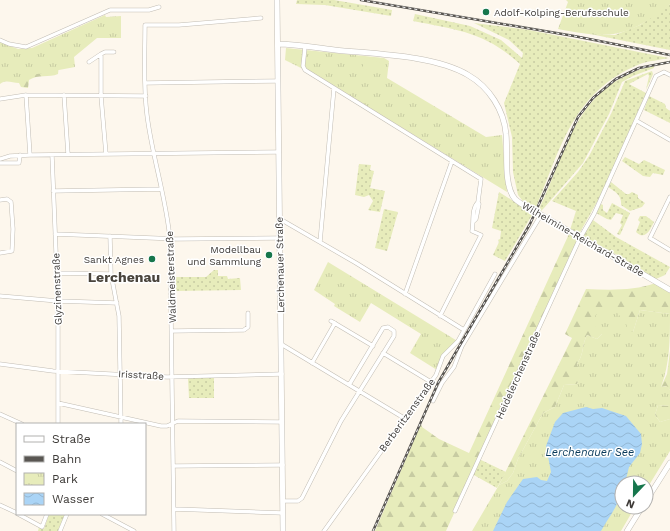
<svg xmlns="http://www.w3.org/2000/svg" width="670" height="531" font-family="'Work Sans',sans-serif">
<style>
.grass{fill:url(#grass-dots)}
.forest{fill:url(#forest-firs)}
.park{fill:url(#park-tufts)}
.pitch{fill:#e7ecbb}
.water{fill:url(#water-waves)}
.lines{fill:none;stroke-linecap:round;stroke-linejoin:round}
.street-casing{stroke:#c2bdb4;stroke-width:4.5}
.secondary-casing{stroke:#c2bdb4;stroke-width:6}
.street{stroke:#fff;stroke-width:3.5}
.secondary{stroke:#fff;stroke-width:5}
.rail-casing{stroke:#595652;stroke-width:2.5}
.rail{stroke:#fff;stroke-width:1;stroke-dasharray:3;stroke-linecap:butt}
.poi-dot{fill:#16764c;stroke:#fff;stroke-width:1.5}
.labels{text-anchor:middle;dominant-baseline:central;stroke-width:3;stroke-linejoin:round;paint-order:stroke}
.poi-label{font-size:10px;fill:#3e3b38;stroke:#fff;text-anchor:end}
.street-label{font-size:10px;fill:#3e3b38;stroke:#fff}
.water-label{font-size:11px;font-style:italic;fill:#093b5c;stroke:#fff}
.district-label{font-size:14px;font-weight:bold;fill:#49443c;stroke:#fff}
</style>
<defs>
<pattern id="grass-dots" width="8" height="8" patternUnits="userSpaceOnUse"><rect width="8" height="8" fill="#e7ecbb"/><path d="M2 2h.1M6 6h.1" fill="none" stroke="#c7cba2" stroke-width="1.8" stroke-linecap="round"/></pattern>
<pattern id="forest-firs" width="22" height="20" patternUnits="userSpaceOnUse"><rect width="22" height="20" fill="#e7ecbb"/><path d="M5 1l3.5 6h-7zM16 11l3.5 6h-7z" fill="#c7cba2"/></pattern>
<pattern id="park-tufts" width="24" height="20" patternUnits="userSpaceOnUse"><rect width="24" height="20" fill="#e7ecbb"/><path d="M3 7l-1-3M5 7V3M7 7l1-3M15 17l-1-3M17 17v-4M19 17l1-3" fill="none" stroke="#c7cba2"/></pattern>
<pattern id="water-waves" width="16" height="10" patternUnits="userSpaceOnUse"><rect width="16" height="10" fill="#aad4f6"/><path d="M0 5q4-4 8 0t8 0" fill="none" stroke="#93b7d4"/></pattern>
</defs>
<rect width="100%" height="100%" fill="#fdf7ed"/>
<!-- grass -->
<path class="grass" d="M297 0H334L392 10 391 16 325 5 296 4Z
M670 4V50L590 34 615 35 640 25Z
M415 14 470 26 501 40 522 58 523 53 509 40 474 23 529 30 669 58C660 60 648 61 640 64 572 92 561 148 535 210L525 204 518 195 513 172 512 137 504 103 520 64C485 32 458 30 413 21Z
M654 66V68L633 76 622 82 609 114 583 163 544 208 540 212 538 211C562 164 571 103 625 76 634 72 644 67 654 66Z
M652 71 653 74 646 90 649 76 648 74 629 84 646 93 645 96 602 193 579 234 570 230 576 211 552 201 578 172 589 156 611 114 625 81Z
M649 96 665 104 666 108 670 111V123L644 110Z
M625 157 639 164 644 160 665 170 663 175 653 173 650 177 643 176 622 161Z
M359 164 371 165 370 170 374 171 370 188 385 191 380 212 368 210 373 201 369 195 364 197 355 195Z
M611 182 626 194H629L632 192 638 195V198L645 203 642 207 630 211 621 205C622 196 616 192 608 187Z
M499 192 529 211 528 213 532 215 505 261 493 255 499 242 498 240 500 239 501 231 492 228Z
M612 203 630 213 620 235 617 234 622 225 620 223 623 215 616 213 611 220 607 219 596 213 601 204 603 205V210L607 213Z
M384 209 398 212 387 251 375 248Z
M640 216H646L654 222C650 230 645 241 636 232L640 222 638 220Z
M593 220 616 237 670 267 665 275 656 279 628 263 623 258 582 236Z
M214 270H218V276H227L228 279 240 278 241 290 175 291V277H206Z
M188 378H214V398H189Z
M479 459 506 472 497 488 472 474Z
M49 514H65L58 531H38L39 527 44 529Z"/>
<!-- forest -->
<path class="forest" d="M59 64 58 74C49 78 38 74 29 80L28 88 21 87 19 83C12 83 6 79 0 84V71Z
M569 234 576 239V243L446 531H375L421 424 422 427 439 439 469 453Z
M656 283 670 292V314L640 310 633 332 602 334 597 339 587 335C581 347 585 352 577 364L582 376 577 384 564 385 555 407 543 413 518 459 513 473 507 481 499 485 572 338 565 334 586 289C610 290 633 291 656 283Z
M670 351V390L666 386 661 387 667 374Z
M658 405 670 406V419L660 422 655 415Z"/>
<!-- park -->
<path class="park" d="M566 0H670V4C665 9 658 13 653 17 617 41 597 36 558 29L568 2Z
M105 15 106 17 121 16V38H97L74 57 75 67 0 81V42L18 49 32 48Z
M286 48 384 58 389 61 387 78 486 137 502 135 507 192 319 77 285 60Z
M328 262 459 342 447 351 437 370 410 353 421 334 371 303 360 322 334 306 335 304 314 290Z
M612 307 626 323 628 331 633 332 640 310 670 314C670 339 670 363 661 387L667 386 670 390V406L658 405 655 415 660 422 670 419V451L646 490V483H622V507H635L621 531H472L499 485 507 481 513 473 518 459 543 413 555 407 564 385 577 384 581 376 577 364C585 352 581 347 587 335L597 339 602 334 592 323 599 308Z"/>
<!-- pitch -->
<path class="pitch" d="M367 57 381 63 376 74 362 68Z"/>
<!-- water -->
<path class="water" d="M586 407 593 409 602 408 626 416 641 434 642 444 640 453 629 467 625 483H622C622 502 610 515 601 531H493L507 502 523 479 537 477 541 480 547 481 551 472 546 446 555 422 563 413Z"/>
<g class="lines">
<defs>
<path id="street" d="M0 40 9 44 26 47 110 10H149L159 7
M305 47 303 66 305 70 481 179 478 202 479 204 476 219 474 221
M101 54 105 52H114
M89 62 101 54V96L106 154
M145 83 278 81
M26 95 30 155
M64 95 68 154
M0 99 26 95 146 96
M637 121 670 140
M52 155 58 301V424
M0 159 10 156 30 155 279 152
M0 163H19L20 155
M53 191 161 189
M670 197 650 238 670 250
M0 200 7 199 11 202 13 229 12 251 0 253
M280 219 356 263 464 330
M55 234 177 239 280 238
M110 236 111 274 119 316 121 424
M320 242 334 88
M57 273 111 274
M405 294 452 161
M0 296 58 301 117 303
M440 316 481 235 472 231C474 222 471 209 478 202
M331 321 373 346
M172 331 244 330 248 327V313
M281 344 404 418
M383 353 431 382
M312 363 335 323
M0 364 53 371 167 377 282 374
M433 401 442 383 454 367 462 346 541 215
M58 403 161 426H167L178 421 282 422
M0 414 22 424
M0 462 17 471
M173 466 283 465
M283 501H298L302 498 341 421 394 336V331L388 327 383 328 349 385
M0 505 17 513
M174 509 283 513
M455 511 580 238 594 214 656 76 664 72 670 75
M18 514 42 527 47 514
M102 514 134 531
M60 531 67 514
M174 531 170 239C166 197 152 156 147 115 143 85 145 55 145 25H179L261 18
M324 531 436 375 443 356 458 341 495 274"/>
<path id="secondary" d="M277 0 283 531
M278 44C297 44 316 48 335 50 373 54 434 55 468 75 489 87 504 110 506 134 508 152 503 185 515 199 520 204 527 207 533 210L670 290
M646 501 670 463
M627 531 642 507"/>
</defs>
<!-- street casing -->
<use href="#street" class="street-casing"/>
<!-- secondary casing -->
<use href="#secondary" class="secondary-casing"/>
<!-- street -->
<use href="#street" class="street"/>
<!-- secondary -->
<use href="#secondary" class="secondary"/>
<defs>
<path id="rail" d="M361 0 574 36 670 55
M373 531 438 383 530 224 578 117 593 98 616 79 639 68 670 62"/>
</defs>
<!-- rail casing -->
<use href="#rail" class="rail-casing"/>
<!-- rail -->
<use href="#rail" class="rail"/>
</g>
<!-- markers -->
<g class="poi-dot">
<circle cx="486" cy="12" r="4"/>
<circle cx="269" cy="255" r="4"/>
<circle cx="152" cy="259" r="4"/>
</g>
<g class="labels">
<!-- poi labels -->
<g class="poi-label">
<text x="494" y="12" text-anchor="start">Adolf-Kolping-Berufsschule</text>
<text x="261" y="249">Modellbau<tspan x="261" dy="12">und Sammlung</tspan></text>
<text x="144" y="259">Sankt Agnes</text>
</g>
<!-- street labels -->
<g class="street-label">
<text transform="translate(583 239) rotate(30)">Wilhelmine-Reichard-Straße</text>
<text transform="translate(280 265) rotate(-91)">Lerchenauer Straße</text>
<text transform="translate(171 277) rotate(-92)">Waldmeisterstraße</text>
<text transform="translate(57 289) rotate(-92)">Glyzinenstraße</text>
<text transform="translate(141 375) rotate(3)">Irisstraße</text>
<text transform="translate(518 375) rotate(-66)">Heidelerchenstraße</text>
<text transform="translate(407 415) rotate(-54)">Berberitzenstraße</text>
</g>
<!-- water labels -->
<g class="water-label">
<text x="590" y="452">Lerchenauer See</text>
</g>
<!-- district labels -->
<g class="district-label">
<text x="124" y="277">Lerchenau</text>
</g>
</g>
<!-- legend -->
<rect x="16" y="423" width="130" height="92" fill="#ffffff" stroke="#b2b1af"/>
<rect x="24" y="436" width="20" height="6" fill="#ffffff" stroke="#b2b1af"/>
<text x="52" y="443" font-size="12" fill="#3e3b38">Straße</text>
<rect x="24" y="456" width="20" height="6" fill="#595652" stroke="#b2b1af"/>
<text x="52" y="463" font-size="12" fill="#3e3b38">Bahn</text>
<rect x="24" y="473" width="20" height="12" fill="url(#park-tufts)" stroke="#b2b1af"/>
<text x="52" y="483" font-size="12" fill="#3e3b38">Park</text>
<rect x="24" y="493" width="20" height="12" fill="url(#water-waves)" stroke="#b2b1af"/>
<text x="52" y="503" font-size="12" fill="#3e3b38">Wasser</text>
<!-- north arrow -->
<g transform="translate(634 495) rotate(202)"><circle r="19" fill="#ffffff" stroke="#b2b1af"/>
<path d="M0-3L7 15L0 10L-7 15Z" fill="#16764c"/>
<text y="-6" font-size="11" font-weight="bold" text-anchor="middle" fill="#3e3b38">N</text>
</g>
</svg>
